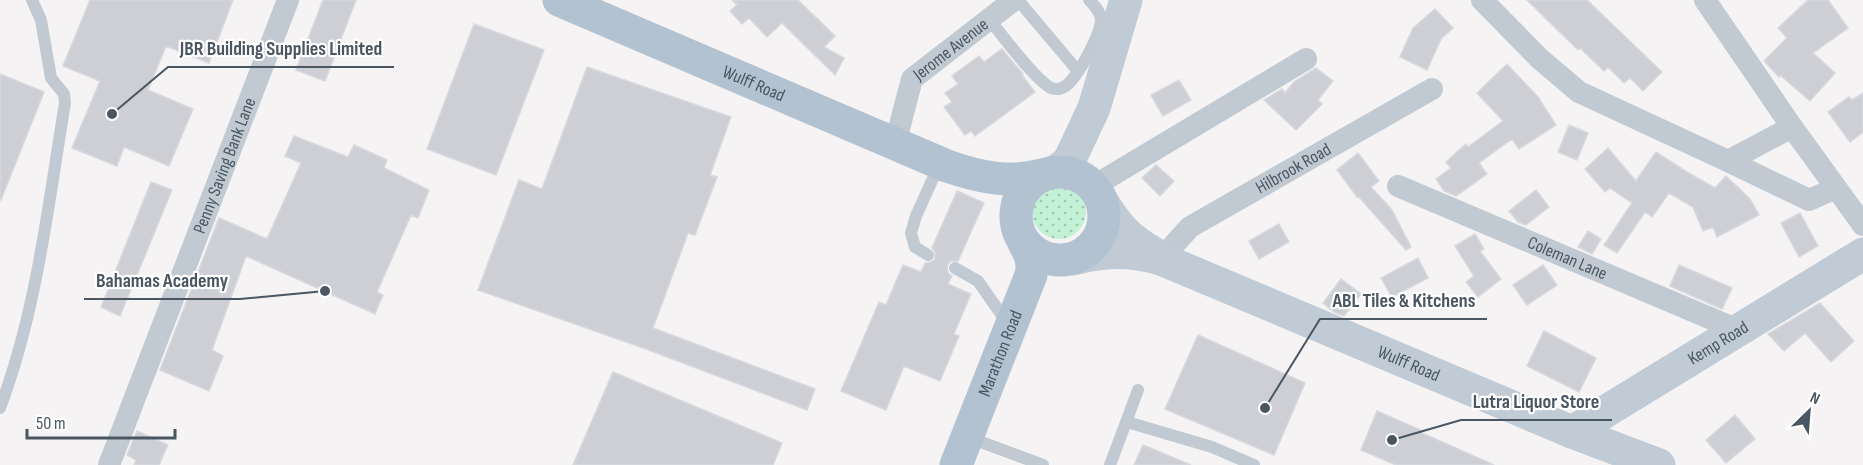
<svg xmlns="http://www.w3.org/2000/svg" width="1863" height="465" font-family="'Sofia Sans Condensed',sans-serif">
<style>
.green{fill:url(#green-dots)}
.building{fill:#cdcfd5;stroke:#d7d9de;stroke-width:1.5}
.lines{fill:none;stroke-linecap:round;stroke-linejoin:round}
.lane{stroke:#c1cad2;stroke-width:12}
.street{stroke:#c1cad2;stroke-width:22}
.secondary{stroke:#c1cbd6;stroke-width:33}
.primary{stroke:#b3c2d1;stroke-width:33}
.labels{text-anchor:middle;dominant-baseline:central;stroke-width:4.5;stroke-linejoin:round;paint-order:stroke}
.street-label{font-size:18px;fill:#4a5661;stroke:#fff}
.leader{fill:none;stroke:#4a5661;stroke-width:2}
.callout-dot{fill:#4a5661;stroke:#fff;stroke-width:2}
.callout-label{font-size:20px;text-anchor:middle;font-weight:bold;fill:#4a5661;stroke:#fff;stroke-width:4.5;stroke-linejoin:round;paint-order:stroke}
</style>
<defs>
<pattern id="green-dots" width="8" height="8" patternUnits="userSpaceOnUse" patternTransform="scale(1.5)"><rect width="8" height="8" fill="#c3f1d5"/><path d="M2 2h.1M6 6h.1" fill="none" stroke="#a0c6b0" stroke-width="1.8" stroke-linecap="round"/></pattern>
</defs>
<rect width="100%" height="100%" fill="#f5f3f3"/>
<!-- green -->
<path class="green" d="M1032 212a27 27 0 1 1 54 0a27 27 0 1 1-54 0Z"/>
<!-- building -->
<path class="building" d="M90 0H233L209 63 166 46 148 90 193 109 169 166 124 147 117 166 72 148 100 81 63 66Z
M323 0H356L325 81 296 70Z
M732 0H798L835 36 824 47 844 58 835 75 782 23 767 37 749 18 742 24 730 11 737 5Z
M1527 0H1587L1662 72 1643 91 1630 78 1624 83 1608 67 1604 71 1580 48 1578 50Z
M1808 0H1828L1848 28 1813 53 1835 73 1810 101 1780 75 1779 77 1764 61 1787 38 1778 28Z
M1435 9 1453 28 1441 39 1427 70 1400 57 1413 28Z
M474 24 544 50 496 175 427 149Z
M1002 49 1023 74 1022 75 1035 92 975 136 971 131 965 135 944 107 952 102 945 93 958 84 952 76 979 56 984 62Z
M1507 64 1538 97 1556 125 1519 149 1512 139 1479 163 1487 174 1456 196 1444 191 1436 179 1451 168 1446 162 1466 144 1468 147 1503 121 1477 93Z
M587 67 731 117 710 175 717 177 695 235 688 233 653 328 815 389 807 410 646 349 478 290 519 180 542 189Z
M1316 68 1333 81 1318 100 1322 104 1296 130 1264 100 1282 89 1285 93 1294 82Z
M0 74 44 92 1 200H0Z
M1179 80 1191 100 1163 116 1151 95Z
M1863 93V132L1850 142 1828 112 1849 97 1852 100Z
M1569 125 1588 133 1577 160 1558 152Z
M294 136 348 157 354 145 387 160 384 168 429 190 418 218 411 215 377 292 383 295 375 314 246 256 212 350 223 356 209 391 160 370 219 218 267 239 301 163 285 156Z
M1608 148 1636 181 1656 152 1687 172 1715 188 1726 176 1750 199 1759 215 1717 237 1713 227 1703 231 1693 207 1669 193 1652 217 1645 212 1617 253 1604 245 1632 203 1610 188 1605 192 1585 169Z
M1358 153 1379 181 1371 187 1392 210 1411 247 1406 250 1358 196 1357 197 1337 170Z
M1156 165 1174 181 1160 196 1142 178Z
M151 182 172 190 120 316 101 307Z
M1536 190 1549 207 1526 225 1518 222 1509 211Z
M957 191 984 203 958 261H950L947 267 948 273 952 276 948 284 971 294 954 334 959 336 940 381 904 366 886 410 841 391 879 302 886 305 903 265 921 272 925 263 931 262 935 259V252L932 248Z
M1800 213 1818 246 1799 257 1781 223Z
M1279 224 1289 242 1259 259 1249 241Z
M1588 231 1601 239 1592 254 1578 247Z
M1475 234 1484 249 1480 251 1501 279 1478 297 1466 282 1474 276 1455 246Z
M1418 258 1428 278 1392 297 1381 278Z
M1543 265 1557 285 1527 305 1513 285Z
M1679 265 1732 288 1722 309 1670 286Z
M1341 279 1361 294 1344 316 1334 312 1323 303Z
M1820 303 1854 341 1831 362 1805 333 1784 351 1768 334Z
M1544 331 1596 358 1579 392 1527 366Z
M1198 335 1305 383 1274 455 1165 409Z
M613 372 782 443 773 465H573Z
M1377 411 1423 431 1422 433 1494 465H1396L1361 450Z
M1735 415 1755 439 1726 463 1706 440Z
M137 431 168 445 159 465H134L136 460 127 455Z
M1143 445 1191 465H1134Z"/>
<g class="lines">
<!-- lane -->
<path class="lane" d="M1018 0 1077 70
M989 19C1002 35 1035 80 1051 88 1057 90 1063 89 1068 84 1079 74 1101 34 1101 19 1100 11 1094 5 1089 0
M928 255 915 247 911 233 916 216 939 165
M955 268 978 281 1008 324
M0 408C37 310 48 205 65 103L64 94 51 78 41 20 32 0
M1127 422 1212 447 1254 465
M981 442 1043 465
M1110 465 1138 390"/>
<!-- street -->
<g class="street">
<path d="M1482 0 1540 59 1579 92 1728 161 1792 127"/>
<path d="M1705 0 1792 127 1863 225"/>
<path id="s1" d="M895 144 912 79 1014 0"/>
<path d="M1728 161 1809 200 1836 188"/>
<path d="M1094 186 1306 59"/>
<path id="s2" d="M1398 186 1738 330"/>
<path id="s3" d="M1161 259 1190 227 1432 89"/>
<path id="s4" d="M109 465 288 0"/>
</g>
<!-- secondary -->
<g class="secondary">
<path d="M1056 171 1066 164 1071 157 1094 108 1126 0"/>
<path d="M1102 201C1117 227 1129 239 1155 254"/>
<path id="s5" d="M1073 259C1105 251 1129 250 1161 259L1572 432 1659 465"/>
<path id="s6" d="M1572 432 1863 254"/>
</g>
<!-- primary -->
<g class="primary">
<path id="s7" d="M559 0 947 166C979 177 1009 184 1042 175"/>
<circle cx="1060" cy="216" r="44"/>
<path id="s8" d="M956 465 1031 275C1034 262 1030 254 1024 243"/>
</g>
</g>
<g class="labels">
<!-- street labels -->
<g class="street-label">
<text stroke="none"><textPath href="#s1" startOffset="116">Jerome Avenue</textPath></text>
<text stroke="none"><textPath href="#s7" startOffset="212">Wulff Road</textPath></text>
<text stroke="none"><textPath href="#s4" startOffset="321">Penny Saving Bank Lane</textPath></text>
<text stroke="none"><textPath href="#s3" startOffset="162">Hilbrook Road</textPath></text>
<text stroke="none"><textPath href="#s2" startOffset="184">Coleman Lane</textPath></text>
<text stroke="none"><textPath href="#s6" startOffset="171">Kemp Road</textPath></text>
<text stroke="none"><textPath href="#s8" startOffset="120">Marathon Road</textPath></text>
<text stroke="none"><textPath href="#s5" startOffset="358">Wulff Road</textPath></text>
</g>
</g>
<!-- callouts -->
<path class="leader" d="M112 114L168 67H394M325 291L240 299H84M1265 408L1320 319H1487M1392 440L1461 420H1612"/>
<g class="callout-dot">
<circle cx="112" cy="114" r="6"/>
<circle cx="325" cy="291" r="6"/>
<circle cx="1265" cy="408" r="6"/>
<circle cx="1392" cy="440" r="6"/>
</g>
<g class="callout-label">
<text x="281" y="55">JBR Building Supplies Limited</text>
<text x="162" y="287">Bahamas Academy</text>
<text x="1404" y="307">ABL Tiles &amp; Kitchens</text>
<text x="1536" y="408">Lutra Liquor Store</text>
</g>
<!-- north arrow -->
<g transform="translate(1809 411) rotate(25)" stroke="#ffffff" stroke-width="4.5" paint-order="stroke">
<path d="M0-4.5L10 22L0 15L-10 22Z" fill="#4a5661"/>
<text y="-9" font-size="16" font-weight="bold" text-anchor="middle" fill="#4a5661">N</text>
</g>
<!-- scale -->
<path d="M27 429v9h148v-9" fill="none" stroke="#4a5661" stroke-width="3"/>
<text x="36" y="429" font-size="18" fill="#4a5661" stroke="#ffffff" stroke-width="4.5" paint-order="stroke">50 m</text>
</svg>
